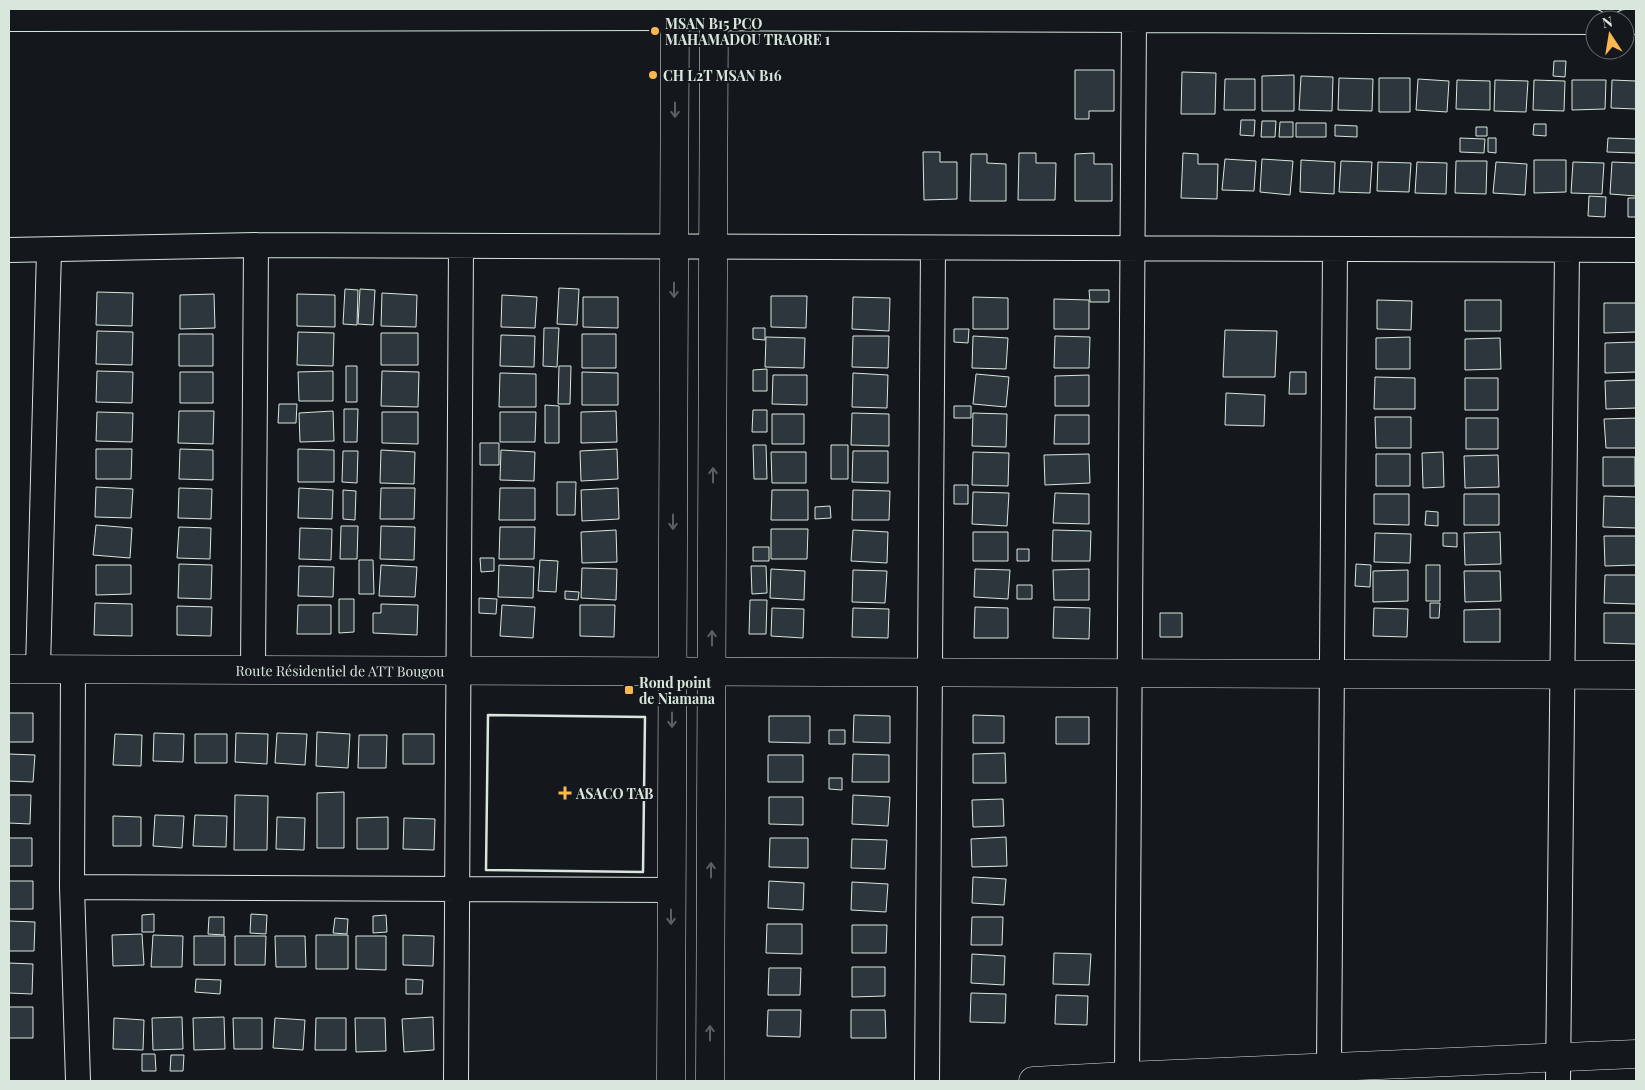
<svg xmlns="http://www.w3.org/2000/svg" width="1645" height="1090" font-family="'Playfair Display',serif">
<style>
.building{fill:#2c363c;stroke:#d8e6dc}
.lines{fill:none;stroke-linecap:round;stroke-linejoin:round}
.minor-casing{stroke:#d8e6dc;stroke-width:26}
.tertiary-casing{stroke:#d8e6dc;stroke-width:29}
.minor{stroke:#14181c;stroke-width:24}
.tertiary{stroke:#14181c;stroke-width:28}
.wall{stroke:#d8e6dc;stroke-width:2.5}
.oneway{stroke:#59605f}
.poi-dot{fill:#ffb74d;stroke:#14181c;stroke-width:2}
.labels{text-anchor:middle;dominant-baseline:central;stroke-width:4;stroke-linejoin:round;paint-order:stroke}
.poi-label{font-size:14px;font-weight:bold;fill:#d8e6dc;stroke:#14181c;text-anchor:start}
.street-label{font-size:14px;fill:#d8e6dc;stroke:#14181c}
</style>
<rect width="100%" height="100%" fill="#14181c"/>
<!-- building -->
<path class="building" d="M1554 61H1566L1565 77 1553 76Z
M1075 70H1114V111H1089V119H1075Z
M1182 72 1216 73 1215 114H1181Z
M1294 75V111H1262V76Z
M1301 76 1333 77 1332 111 1299 110Z
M1339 78 1373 79 1372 111 1338 110Z
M1379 78H1410V112H1379Z
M1225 79H1255V110H1224Z
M1418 79 1449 81 1447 112 1416 110Z
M1457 80 1490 81V110L1456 109Z
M1495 80 1528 81 1526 112 1494 111Z
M1534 80 1565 81 1564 111 1533 110Z
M1572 80H1606L1605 109 1572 110Z
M1612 80 1636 81V109L1611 108Z
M1241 120H1255L1254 136 1240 135Z
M1262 121H1276L1275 137H1261Z
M1280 122H1293V137H1279Z
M1296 123H1326V137H1296Z
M1534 124H1546V136L1533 135Z
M1335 125 1357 126V137L1335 136Z
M1476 127H1487V136H1476Z
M1460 138 1485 139 1484 153 1460 152Z
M1488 138H1496V153L1488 152Z
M1608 138 1636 139V153L1607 152Z
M923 152H940V162H957V199L924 200Z
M1019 153H1036V163H1056L1055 200H1018Z
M1094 153V164H1112V201H1075V154Z
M1183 153 1198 154V164H1218L1217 199 1181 198Z
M971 154H987V163L1006 164V201H970Z
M1225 159 1256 161 1254 191 1222 190Z
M1262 159 1293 161 1290 195 1260 192Z
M1301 160 1335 162 1334 194 1300 192Z
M1534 160H1566V192L1534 193Z
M1341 161 1372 162 1370 193 1339 192Z
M1456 161H1487L1486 194 1455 193Z
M1378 162 1411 163 1409 192 1377 191Z
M1417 162 1447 163 1446 194 1415 193Z
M1496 162 1527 164 1525 195 1493 193Z
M1573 162 1604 163 1602 194 1571 193Z
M1612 162 1636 163V196L1610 194Z
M1589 196 1606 197 1605 217 1588 216Z
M1628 198H1636V217H1628Z
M559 288 579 289 577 325 557 324Z
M345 289 358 290 357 325 343 324Z
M360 289 375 290 373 325 358 324Z
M1089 290H1109V302H1090Z
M97 292 133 293 132 326 96 325Z
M382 293 417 295 416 327 381 326Z
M214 294 215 328 180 329V295Z
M297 294 335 295V327L297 326Z
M502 295 537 297 535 328 501 327Z
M771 296H807L806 328 771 327Z
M583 297H618V328L583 327Z
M853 297 890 298 889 331 852 329Z
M973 297 1008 298V329H973Z
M1054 299 1089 300V329H1054Z
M1377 300 1412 301 1411 330 1377 329Z
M1465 300H1501V331H1465Z
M1604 303H1636V332L1604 333Z
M544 328H559L557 367 543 366Z
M753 328H765V340L753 339Z
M954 329H969L968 343 954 342Z
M1225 330 1277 331 1275 377H1223Z
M97 331 133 332 132 365 96 364Z
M298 332 334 333 333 366 297 365Z
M381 333H418V365H381Z
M179 334H213V366H179Z
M582 334H616V368H582Z
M501 335 535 336 534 367 500 366Z
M853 336H889L888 368 852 367Z
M973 336 1008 338 1006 369 972 368Z
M1055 336 1090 337 1089 368H1054Z
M766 337 805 338 804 368 765 367Z
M1410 337V369H1376V338Z
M1500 338 1501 369 1465 370V339Z
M1636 342V372L1605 373V343Z
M346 366H357V402H346Z
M559 366H571L570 404H558Z
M767 369V391H753V370Z
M97 371 133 372 132 403 96 402Z
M333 371V401H299L298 372Z
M382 371 419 372 418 407 381 406Z
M180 372H213V403H180Z
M582 372 618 373V405H582Z
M1290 372H1306V394H1289Z
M500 373 536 374V407H499Z
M853 373 888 375 887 408 852 407Z
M976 374 1009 377 1006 407 973 404Z
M773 375H807V405L772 404Z
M1089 375V406H1055V376Z
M1375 377 1415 378V409H1374Z
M1465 378H1498V410H1465Z
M1636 380V408L1606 409 1605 381Z
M1226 393 1265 395 1264 426 1225 425Z
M279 404H297L296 423H278Z
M545 405 559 406V443H545Z
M954 406H971V418H954Z
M344 409H358L357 442H344Z
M753 410H767V432H752Z
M179 411H214L213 444 178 443Z
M333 411 334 441 300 442 299 413Z
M616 411 617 442 581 443V412Z
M97 412 133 413 132 442 96 441Z
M382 412H418V444L382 443Z
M500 412H536L535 442H500Z
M852 413 889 414V446L851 445Z
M973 413 1007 414 1006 447 972 446Z
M772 414H804V444H772Z
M1055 415H1089V444H1054Z
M1375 417H1411V448H1376Z
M1466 418H1498V449H1466Z
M1636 418V448H1606L1604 419Z
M480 443H499V465H480Z
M753 445H766L767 479H754Z
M831 445H848V479H831Z
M96 449H132L131 479H96Z
M180 449 213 450V480L179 479Z
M298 449 334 450V482H298Z
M617 449 618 479 581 481 580 451Z
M381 450 415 452 414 484 380 483Z
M501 450 535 452 534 481 500 480Z
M343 451H358L357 483 342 482Z
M853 451H888V483L852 482Z
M771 452H806V483H772Z
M973 452 1009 453 1008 486 972 485Z
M1443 452 1444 487 1423 488 1422 453Z
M1089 454 1090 483 1045 485 1044 455Z
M1376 454H1410V486H1376Z
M1498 455 1499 487 1465 488 1464 456Z
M1603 457H1635V486H1603Z
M557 482H576L575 515H557Z
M954 485H968V504H954Z
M96 487 133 489 131 518 95 517Z
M179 488 212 489 211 519 178 518Z
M299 488 333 490 332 519 298 518Z
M381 488H415L414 519H380Z
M500 488H535V520H499Z
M618 488 619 519 582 521 581 490Z
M343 490 356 491 355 520 343 519Z
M772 490H808V520H771Z
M853 490 890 491 889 520H852Z
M973 492 1009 493 1007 526 972 524Z
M1055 493 1089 494V524L1053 523Z
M1374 494H1409V525L1374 524Z
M1464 494H1499V525H1464Z
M1604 496 1636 497V528L1603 527Z
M830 506 831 518 815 519V507Z
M1426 511 1438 512V526L1425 525Z
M96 525 132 528 130 558 93 555Z
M341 526H358L357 559H340Z
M381 526 415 527 414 560 380 559Z
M179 527 211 528 210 559 177 558Z
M500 527H535L534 559H499Z
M300 528 332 529 331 560 299 559Z
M771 529H808L807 559H771Z
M616 530 617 562 582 563 581 532Z
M853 530 888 532 887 563 851 561Z
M1053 530 1091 531 1090 561H1052Z
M973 532H1008V561H973Z
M1500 532 1501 564 1465 565 1464 533Z
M1375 533 1411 534 1410 563 1374 562Z
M1443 533H1457V547L1443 546Z
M1604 536H1636V565L1605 566Z
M753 547H769V561H753Z
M1017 549H1029V561H1017Z
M480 558H494V571L481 572Z
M359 560H373L374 594H359Z
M540 560 558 561 556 592 538 591Z
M179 564 212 565 211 599 178 598Z
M1356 564 1371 565 1370 587 1355 586Z
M96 565H131V594L96 595Z
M381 565 417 567 415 597 379 596Z
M499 565 534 567 533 598 498 597Z
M1426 565H1440V601H1426Z
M299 566 334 567 333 597 298 596Z
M751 566H766L767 593 752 594Z
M582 568 617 569 616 600 581 598Z
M771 569 805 571 804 600 770 598Z
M975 569 1010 570 1008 599 974 597Z
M1089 569V600H1054L1053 570Z
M853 570 887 571 885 603 852 602Z
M1408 570V601L1373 602V571Z
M1464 571H1500L1501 601 1465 602Z
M1605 575H1636V604L1604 603Z
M1017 585H1032V599H1017Z
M565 591 579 592 578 600 565 599Z
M479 598 497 599 496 614 479 613Z
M339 599H354V632L339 633Z
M750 600H767L766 634H749Z
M95 603 132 604V636L94 635Z
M1430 603H1440L1439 618H1430Z
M381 604 418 605 417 635 373 633V613H381Z
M298 605H331V634H297Z
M502 605 535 607 533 638 500 636Z
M580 605H615L614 637 580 636Z
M177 606 212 607 211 636 177 635Z
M975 607 1008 608V638H974Z
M1054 607 1090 608 1089 639 1053 638Z
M772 608 804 609 803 638 771 636Z
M853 608 889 609 888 638 852 637Z
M1374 608 1408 609 1407 637 1373 636Z
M1500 609V642H1464V610Z
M1160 613H1182V637H1160Z
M1604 613H1636V644L1604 643Z
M9 713H33V742H9Z
M854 715 890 716V743L853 742Z
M973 715 1004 716V743H973Z
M769 716H810V743L769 742Z
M1056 717H1089V744H1056Z
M829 730H845V744H829Z
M317 732 350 734 348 768 316 766Z
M154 733 184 734 183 762 153 761Z
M236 733 268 734 267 764 235 762Z
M277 733 307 734 305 765 275 763Z
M115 734 142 735 141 766 113 765Z
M195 734H227V763H195Z
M403 734H434V764H403Z
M359 735H387L386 768H358Z
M1005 753 1006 783H973V754Z
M9 754 35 755 33 782 9 781Z
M853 754 889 755V782H852Z
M768 755H803V782H768Z
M829 778H842V790L829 789Z
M344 792V848H317V793Z
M9 795H31L30 824 9 823Z
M235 795 268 796 267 850H234Z
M853 795 890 797 888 826 852 824Z
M769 797H803V825L769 824Z
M1003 799 1004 826 973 827 972 800Z
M155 815 184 816 182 848 153 846Z
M195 815 227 816 226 847 193 846Z
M113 816 141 817V846H113Z
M277 817 305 818 304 850 276 849Z
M388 817V849H357V818Z
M404 818 435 819 434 850 403 849Z
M1006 837 1007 866 972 867 971 839Z
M9 838H32V866H9Z
M770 838H808V868L769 867Z
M852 839 887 840 885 869 851 868Z
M973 877 1006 879 1004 905 972 903Z
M9 881H33V909H9Z
M769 881 804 883 803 910 768 908Z
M852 882 888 884 886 912 851 910Z
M154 914V932H142V915Z
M251 914 267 915 266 934 250 933Z
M386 915 387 932 373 933V916Z
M209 917H224V935L208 934Z
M972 917H1003L1002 945H971Z
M335 918 348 919 347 934 333 933Z
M9 921 35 922 34 951H9Z
M767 924H802V954L766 953Z
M852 925H887L886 953H852Z
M142 934 144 965 113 966 112 935Z
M153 935 183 936 182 967H151Z
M316 935H348V969H316Z
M403 935 434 936 433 966 403 965Z
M194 936H225V965H194Z
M235 936H266L265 965H235Z
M275 936H305L306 967H276Z
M356 936H386V970L356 969Z
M1054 953 1091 954 1089 985 1053 984Z
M972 954 1005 956 1004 985 971 983Z
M9 963 33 964 32 994 9 993Z
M852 967H885V996L852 997Z
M769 968H801L800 995H768Z
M196 979 221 980 220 994 195 992Z
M406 979 423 980 422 994H406Z
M971 993 1006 994 1005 1023 970 1022Z
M1056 995 1088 996 1087 1025 1055 1024Z
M9 1007H33V1038H9Z
M768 1010H801L800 1037 767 1036Z
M851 1010H885L886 1038H851Z
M182 1017 183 1049 153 1050 152 1018Z
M224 1017 225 1049 194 1050 193 1018Z
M433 1017 434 1050 404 1052 402 1019Z
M114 1018 144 1020 143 1050 113 1049Z
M233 1018H262V1049H234Z
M275 1018 305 1020 303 1050 273 1048Z
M316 1018H346V1050H315Z
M355 1018H385L386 1051 356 1052Z
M142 1054H155L156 1071H142Z
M171 1055H184L183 1071H170Z"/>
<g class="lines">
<defs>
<path id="minor" d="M9 19 675 18 1595 22
M1625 22H1636
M9 250 256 245 1636 250
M38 669 49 250
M73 669 72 887 78 1081
M253 670 256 245
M72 887 672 890
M1329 1068 1335 250
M1127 1076 1134 20
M456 1081 461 246
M927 1081 933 248
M1558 1081 1567 250"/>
<g id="tertiary">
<path id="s1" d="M9 669 1636 675"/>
<path d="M671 1081 675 9"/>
<path d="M710 1081 714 9"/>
<path d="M1033 1081 1127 1076 1636 1054"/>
</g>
</defs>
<!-- minor casing -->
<use href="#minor" class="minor-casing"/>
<!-- tertiary casing -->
<use href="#tertiary" class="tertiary-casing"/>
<!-- minor -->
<use href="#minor" class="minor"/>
<!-- tertiary -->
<use href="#tertiary" class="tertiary"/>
<!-- wall -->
<path class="wall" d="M488 715 645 717 643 872 486 870Z"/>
</g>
<!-- one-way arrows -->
<defs><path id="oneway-shaft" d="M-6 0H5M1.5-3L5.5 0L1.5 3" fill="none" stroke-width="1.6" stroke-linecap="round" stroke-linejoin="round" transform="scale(1.25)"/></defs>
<g class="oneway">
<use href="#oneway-shaft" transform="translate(675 110) rotate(90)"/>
<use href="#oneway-shaft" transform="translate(674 290) rotate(90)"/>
<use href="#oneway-shaft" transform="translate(713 475) rotate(-90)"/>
<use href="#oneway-shaft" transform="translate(673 522) rotate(90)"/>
<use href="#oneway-shaft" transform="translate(712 638) rotate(-90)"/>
<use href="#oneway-shaft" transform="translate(672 720) rotate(90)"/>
<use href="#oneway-shaft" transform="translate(711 870) rotate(-90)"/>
<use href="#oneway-shaft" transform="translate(671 917) rotate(90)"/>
<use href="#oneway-shaft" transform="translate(710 1033) rotate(-90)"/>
</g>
<!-- markers -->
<g class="poi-dot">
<circle cx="655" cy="31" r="5"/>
<circle cx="653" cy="75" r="5"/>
<rect x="624" y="685" width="10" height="10" rx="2.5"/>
<path d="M562.5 785.5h5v5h5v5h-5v5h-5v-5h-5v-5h5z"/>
</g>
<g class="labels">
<!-- poi labels -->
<g class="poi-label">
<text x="665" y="23">MSAN B15 PCO<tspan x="665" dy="16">MAHAMADOU TRAORE 1</tspan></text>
<text x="663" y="75">CH L2T MSAN B16</text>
<text x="639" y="682">Rond point<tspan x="639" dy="16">de Niamana</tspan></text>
<text x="576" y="793">ASACO TAB</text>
</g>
<!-- street labels -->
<g class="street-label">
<text stroke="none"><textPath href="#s1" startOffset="331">Route Résidentiel de ATT Bougou</textPath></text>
</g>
</g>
<!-- border -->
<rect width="1645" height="1090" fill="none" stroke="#d8e6dc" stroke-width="20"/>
<!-- north arrow -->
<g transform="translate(1610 35) rotate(348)"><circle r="24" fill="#14181c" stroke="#626a69"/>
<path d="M0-4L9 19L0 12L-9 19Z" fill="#ffb74d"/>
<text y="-8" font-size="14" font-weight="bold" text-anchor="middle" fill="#d8e6dc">N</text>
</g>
</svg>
